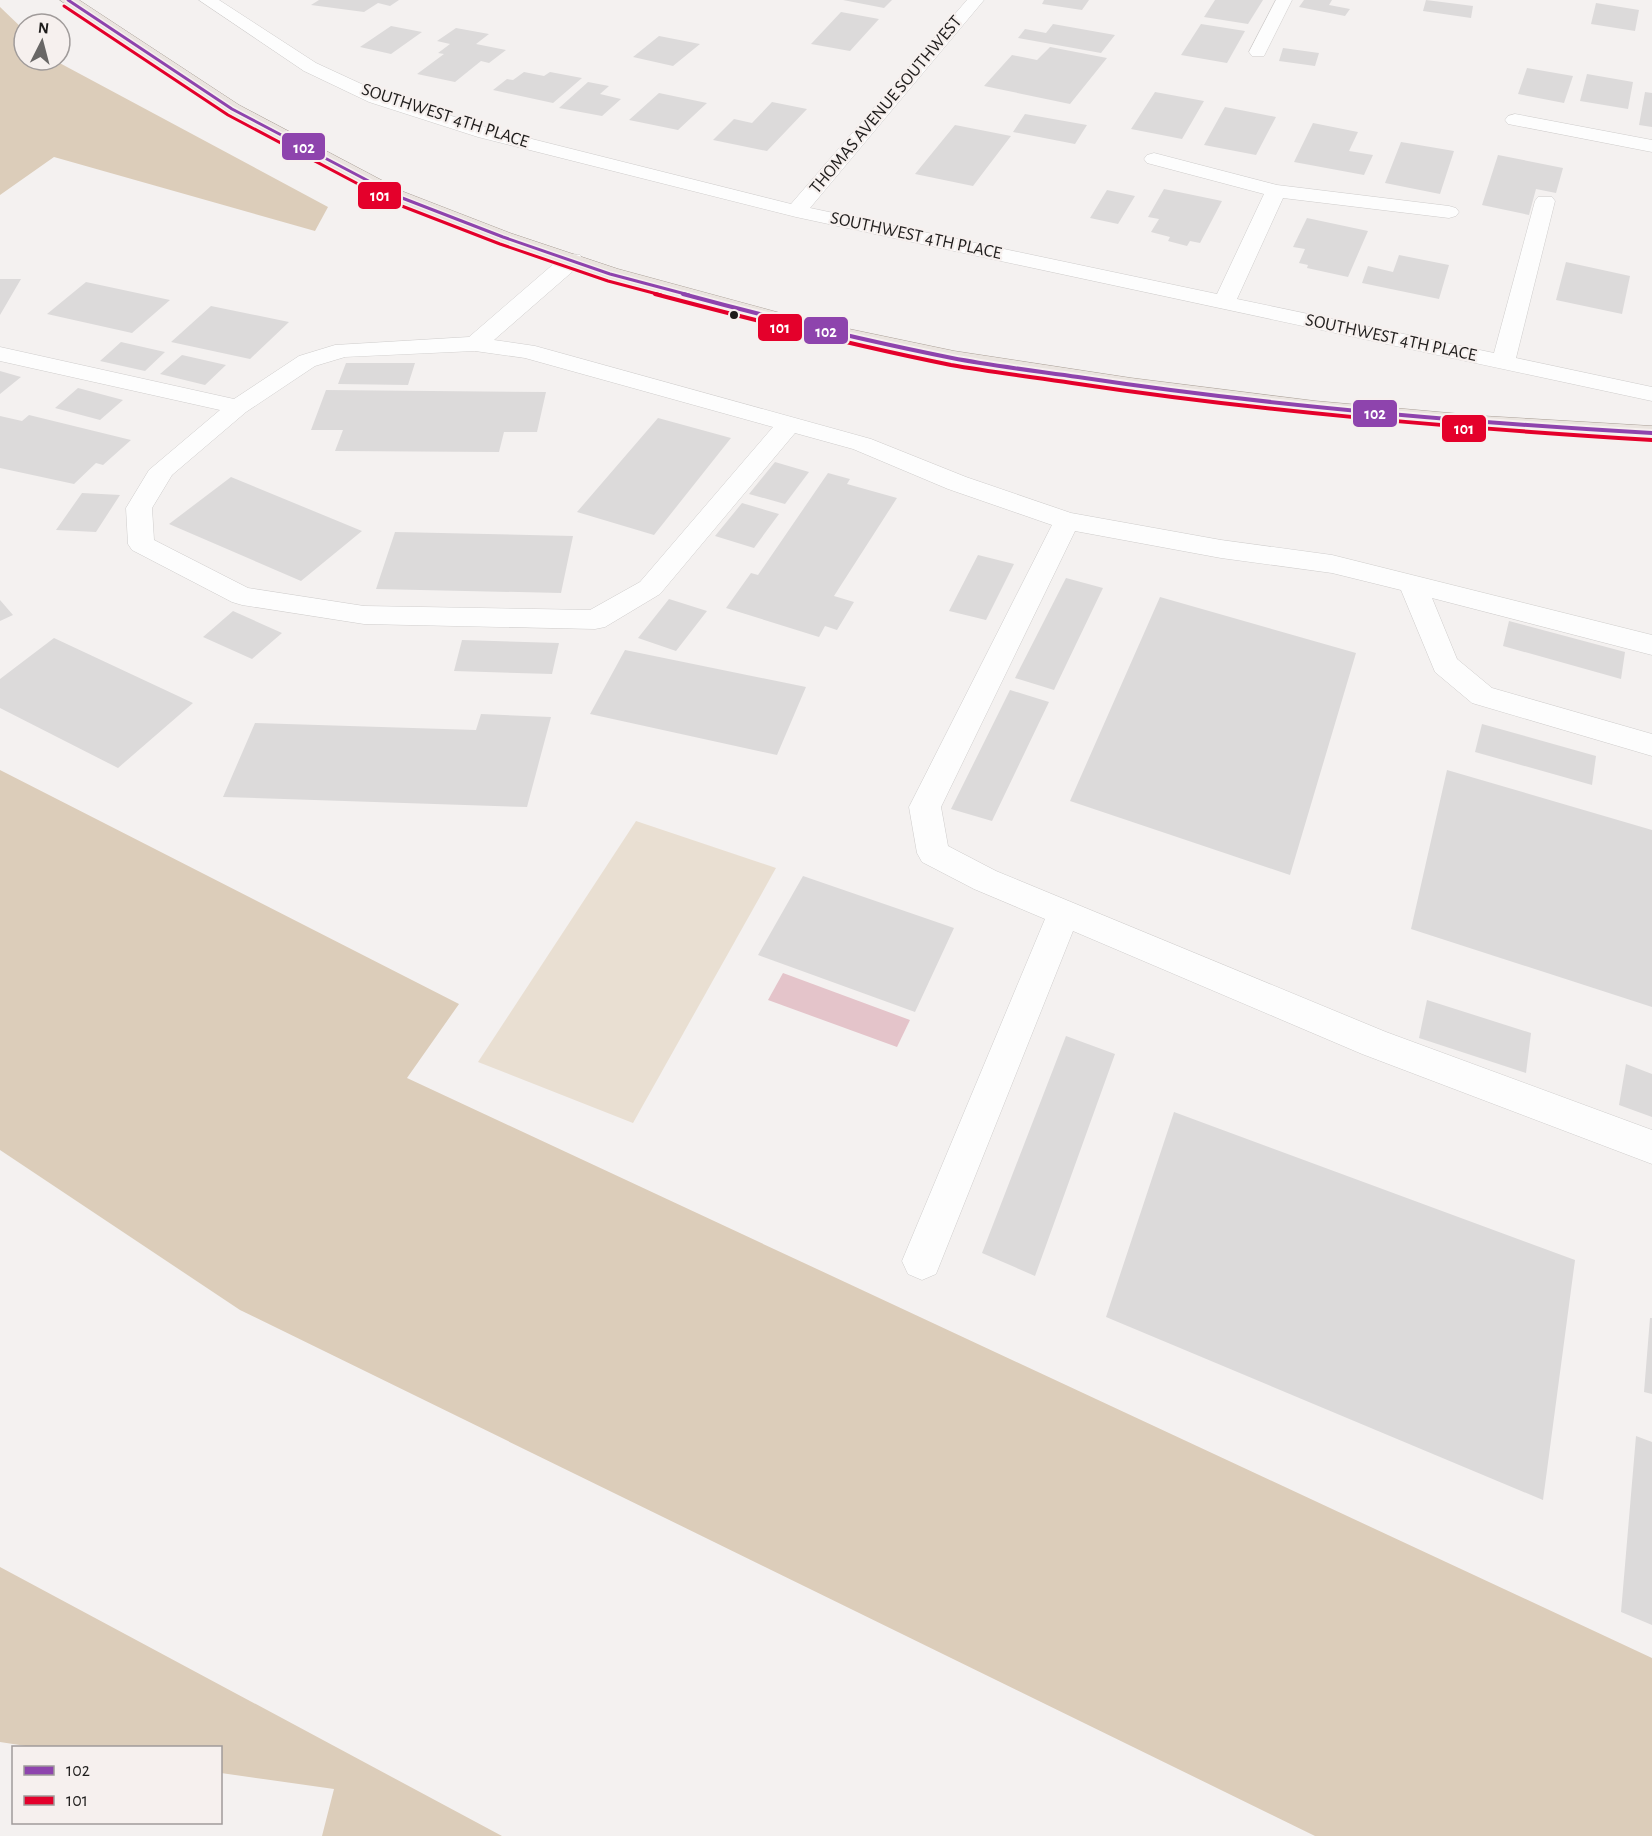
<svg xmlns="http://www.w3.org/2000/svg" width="1652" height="1836" font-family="'Alegreya Sans',sans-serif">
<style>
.green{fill:#e9dfd2}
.forest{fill:#dccdba}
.water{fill:#e4c4ca}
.building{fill:#dcdada}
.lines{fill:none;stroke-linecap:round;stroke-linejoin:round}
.minor-casing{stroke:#cfcdcc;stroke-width:1}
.major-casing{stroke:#aba199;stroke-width:1}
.minor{fill:#fdfdfd;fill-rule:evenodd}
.major{fill:#eae4df;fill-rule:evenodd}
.bus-1-far1-casing{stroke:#f6f0ee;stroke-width:6}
.bus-1-casing{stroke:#f6f0ee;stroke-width:8}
.bus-2-far1-casing{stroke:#f6f0ee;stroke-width:6}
.bus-2-casing{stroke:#f6f0ee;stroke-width:8}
.bus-1-far1{stroke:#8e44ad;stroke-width:3}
.bus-1{stroke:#8e44ad;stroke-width:4}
.bus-2-far1{stroke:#e4002b;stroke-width:3}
.bus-2{stroke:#e4002b;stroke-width:4}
.bus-dot{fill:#1e1c1b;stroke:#f6f0ee;stroke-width:2}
.labels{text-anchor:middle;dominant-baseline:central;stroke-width:4.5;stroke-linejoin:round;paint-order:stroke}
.far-street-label{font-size:18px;fill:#1e1c1b;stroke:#f6f0ee}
.line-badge{stroke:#f6f0ee;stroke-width:2}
.badge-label{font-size:16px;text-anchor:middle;font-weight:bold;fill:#fff}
</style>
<rect width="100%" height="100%" fill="#f4f1f0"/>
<!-- green -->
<path class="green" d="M636 821 776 868 633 1123 478 1062Z"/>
<!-- forest -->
<path class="forest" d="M0 7 24 30V60H54L328 207 315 231 54 157 0 195Z
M0 770 459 1004 407 1078 1652 1658V1836H1315L240 1310 0 1150Z
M0 1567 502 1836H322L334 1789 221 1773 220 1748H39L0 1742Z"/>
<!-- water -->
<path class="water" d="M783 973 910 1020 897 1047 768 1000Z"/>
<!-- building -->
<path class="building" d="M319 0H399L390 6 378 3 364 12 311 5Z
M843 0H892L884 8Z
M1044 0H1089L1082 10 1042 4Z
M1215 0H1263L1248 24 1204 17Z
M1304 0H1332L1329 5 1350 9 1345 16 1299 7Z
M1426 0 1473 6 1471 18 1423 11Z
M1596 3 1639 10 1635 31 1591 24Z
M841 12 879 19 850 51 811 44Z
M1053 24 1115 35 1101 53 1018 38 1025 29 1046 33Z
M1201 24 1245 31 1227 63 1181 55Z
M391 26 422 32 391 54 360 47Z
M456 28 489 34 476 44 506 50 489 63 481 61 455 82 417 74 444 54 438 53 450 44 437 41Z
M659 36 700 44 673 66 633 57Z
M1050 47 1107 58 1070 104 984 86 1012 55 1037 60Z
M1283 48 1319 53 1315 66 1279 61Z
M1527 68 1573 76 1564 103 1518 94Z
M524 72 544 76 550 72 582 78 553 103 493 90 507 79 513 80Z
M1587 74 1633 82 1628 109 1580 101Z
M588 82 609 86 600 94 621 99 602 116 559 108Z
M1155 92 1204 101 1182 139 1131 129Z
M1645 92 1652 93V127L1639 125Z
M659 93 707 103 678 130 629 120Z
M772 102 807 109 767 151 713 140 734 119 752 123Z
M1225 107 1276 117 1256 155 1204 145Z
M1025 114 1087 125 1075 144 1013 132Z
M1313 123 1358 132 1349 151 1373 155 1364 175 1294 162Z
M955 125 1011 136 973 186 915 174Z
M1401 142 1454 151 1440 194 1385 183Z
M1498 155 1563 168 1556 193 1536 189 1529 215 1482 205Z
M1164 189 1222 201 1200 243 1190 241 1187 246 1168 241 1170 237 1151 232 1159 219 1148 217Z
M1107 190 1135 196 1118 224 1090 218Z
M1307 218 1368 231 1348 277 1307 268 1308 265 1299 263 1305 249 1293 247Z
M1399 255 1449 265 1439 299 1362 283 1368 266 1393 272Z
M1566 262 1630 276 1622 314 1556 300Z
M0 279H21L0 315Z
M86 282 170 300 132 333 47 314Z
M211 306 289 322 250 359 171 342Z
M121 342 165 352 145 371 100 361Z
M182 355 226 365 205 385 160 374Z
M346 363H415L408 385 338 384Z
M0 371 21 377 0 394Z
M78 388 123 400 100 420 55 408Z
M326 390 546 392 537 432H504L499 452 335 451 343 430H311Z
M29 415 131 440 103 465 96 463 74 484 0 468V416L22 421Z
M658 418 731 438 654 535 577 512Z
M775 462 809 472 785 504 749 494Z
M828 473 850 479 847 484 897 498 834 596 854 602 837 630 825 626 819 637 726 608 751 573 758 575Z
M231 477 362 531 301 581 169 524Z
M82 493 120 495 96 532 56 530Z
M742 503 779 514 754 548 715 536Z
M395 532 573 536 561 593 376 589Z
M978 555 1014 564 986 620 949 611Z
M1066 578 1103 588 1054 690 1015 678Z
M1160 597 1356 653 1290 875 1070 801Z
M669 599 707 611 676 651 638 638Z
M0 600 13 615 0 621Z
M233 611 282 633 252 659 203 637Z
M1509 621 1625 652 1621 679 1503 646Z
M54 638 193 703 118 768 0 708V679Z
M462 640 559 643 552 674 454 671Z
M625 650 806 687 777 755 590 714Z
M1010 690 1049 702 992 821 951 809Z
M481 714 551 717 527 807 223 797 255 723 476 730Z
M1482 724 1596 756 1592 785 1475 752Z
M1447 770 1652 830V1007L1411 929Z
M803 876 954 928 915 1012 758 955Z
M1427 1000 1531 1033 1526 1073 1419 1038Z
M1066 1036 1115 1054 1035 1276 982 1253Z
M1626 1064 1652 1074V1117L1619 1105Z
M1174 1112 1575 1260 1543 1500 1106 1317Z
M1650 1318H1652V1394L1644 1392Z
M1636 1436 1652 1442V1625L1621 1612Z"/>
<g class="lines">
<defs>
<path id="minor" d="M199 0H219L316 63 383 94 492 129 791 204 967 0H984L810 208 1217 294 1264 194 1147 163 1144 159 1147 155 1154 153 1277 185 1449 206 1456 208 1459 212 1456 216 1449 218 1283 198 1237 299 1494 353 1535 201 1538 197H1552L1555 201 1516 358 1652 387V401L796 217 478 137 369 102 304 71Z
M1276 0H1292L1264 56H1252L1249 52Z
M1515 114 1652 140V152L1508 124 1505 120 1508 116Z
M572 254 580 255 583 260 580 265 494 340 535 346 871 439 966 477 1071 513 1221 540 1332 555 1652 635V655L1432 598 1457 659 1492 688 1652 734V756L1472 703 1435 672 1401 590 1332 573 1221 558 1075 531 941 807 948 846 996 871 1386 1032 1652 1130V1164L1362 1054 1073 931 936 1274 922 1280 908 1274 902 1261 1045 919 974 889 922 862 917 853 909 807 1052 525 948 489 853 449 795 433 660 594 605 627 595 629 364 624 242 605 232 602 132 550 128 544 126 508 149 470 220 410 0 361V347L234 399 299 356 335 345 469 337 564 255ZM475 351 525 358 773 427 640 582 590 610 364 606 248 588 154 540 152 508 172 475 246 412 315 366 345 357Z"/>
<path id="major" d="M60 0H79L239 105 404 192 510 233 618 269 806 320 954 351 1131 378 1315 401 1483 416 1652 426V440L1483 430 1315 415 1131 392 954 365 803 333 602 279 496 241 390 200 225 113Z"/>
</defs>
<!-- minor casing -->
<use href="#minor" class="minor-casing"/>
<!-- major casing -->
<use href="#major" class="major-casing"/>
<!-- minor -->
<use href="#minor" class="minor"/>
<!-- major -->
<use href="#major" class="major"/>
<defs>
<path id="bus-1-far1" d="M68 0 232 109 397 196 503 237 610 274 689 295"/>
<path id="bus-1" d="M683 294C772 318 861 340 952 358 993 366 1036 371 1078 377 1269 406 1460 422 1652 433"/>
<path id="bus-2-far1" d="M64 6 228 115 394 203 500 244 608 281 661 295"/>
<path id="bus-2" d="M655 294C753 320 851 345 951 365 991 372 1032 377 1072 383 1264 412 1458 428 1652 440"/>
</defs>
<!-- bus-1-far1 casing -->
<use href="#bus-1-far1" class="bus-1-far1-casing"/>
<!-- bus-1 casing -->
<use href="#bus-1" class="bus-1-casing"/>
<!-- bus-2-far1 casing -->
<use href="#bus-2-far1" class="bus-2-far1-casing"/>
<!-- bus-2 casing -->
<use href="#bus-2" class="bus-2-casing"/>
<!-- bus-1-far1 -->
<use href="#bus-1-far1" class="bus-1-far1"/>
<!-- bus-1 -->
<use href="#bus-1" class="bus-1"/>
<!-- bus-2-far1 -->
<use href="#bus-2-far1" class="bus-2-far1"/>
<!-- bus-2 -->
<use href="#bus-2" class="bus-2"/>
</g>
<!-- markers -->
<circle class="bus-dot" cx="734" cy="315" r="5"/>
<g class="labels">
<!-- far-street labels -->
<g class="far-street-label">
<text transform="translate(886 105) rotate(-50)">THOMAS AVENUE SOUTHWEST</text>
<text transform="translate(445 116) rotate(18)">SOUTHWEST 4TH PLACE</text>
<text transform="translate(916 236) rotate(12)">SOUTHWEST 4TH PLACE</text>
<text transform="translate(1391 338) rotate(12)">SOUTHWEST 4TH PLACE</text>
</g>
</g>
<g class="line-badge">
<rect x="281" y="132" width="45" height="29" rx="6" fill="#8e44ad"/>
<rect x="357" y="181" width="45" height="29" rx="6" fill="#e4002b"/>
<rect x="757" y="313" width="46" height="29" rx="6" fill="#e4002b"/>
<rect x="803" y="316" width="46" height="29" rx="6" fill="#8e44ad"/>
<rect x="1352" y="399" width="46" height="29" rx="6" fill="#8e44ad"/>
<rect x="1441" y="414" width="46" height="29" rx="6" fill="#e4002b"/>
</g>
<g class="badge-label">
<text x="304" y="153">102</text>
<text x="380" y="201">101</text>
<text x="780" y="333">101</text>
<text x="826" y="337">102</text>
<text x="1375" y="419">102</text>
<text x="1464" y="434">101</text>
</g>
<!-- legend -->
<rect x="12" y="1746" width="210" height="78" fill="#f6f0ee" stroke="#a09b9a" stroke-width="1.5"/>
<rect x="24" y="1766" width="30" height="9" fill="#8e44ad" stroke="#a09b9a" stroke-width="1.5"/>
<text x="66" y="1776" font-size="18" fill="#1e1c1b">102</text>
<rect x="24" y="1796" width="30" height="9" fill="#e4002b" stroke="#a09b9a" stroke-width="1.5"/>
<text x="66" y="1806" font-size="18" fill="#1e1c1b">101</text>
<!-- north arrow -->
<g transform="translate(42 42) rotate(6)"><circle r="28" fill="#f6f0ee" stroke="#a09b9a" stroke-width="1.5"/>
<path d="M0-4.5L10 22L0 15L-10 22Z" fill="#696766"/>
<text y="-9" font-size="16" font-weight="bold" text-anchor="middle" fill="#1e1c1b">N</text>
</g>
</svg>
